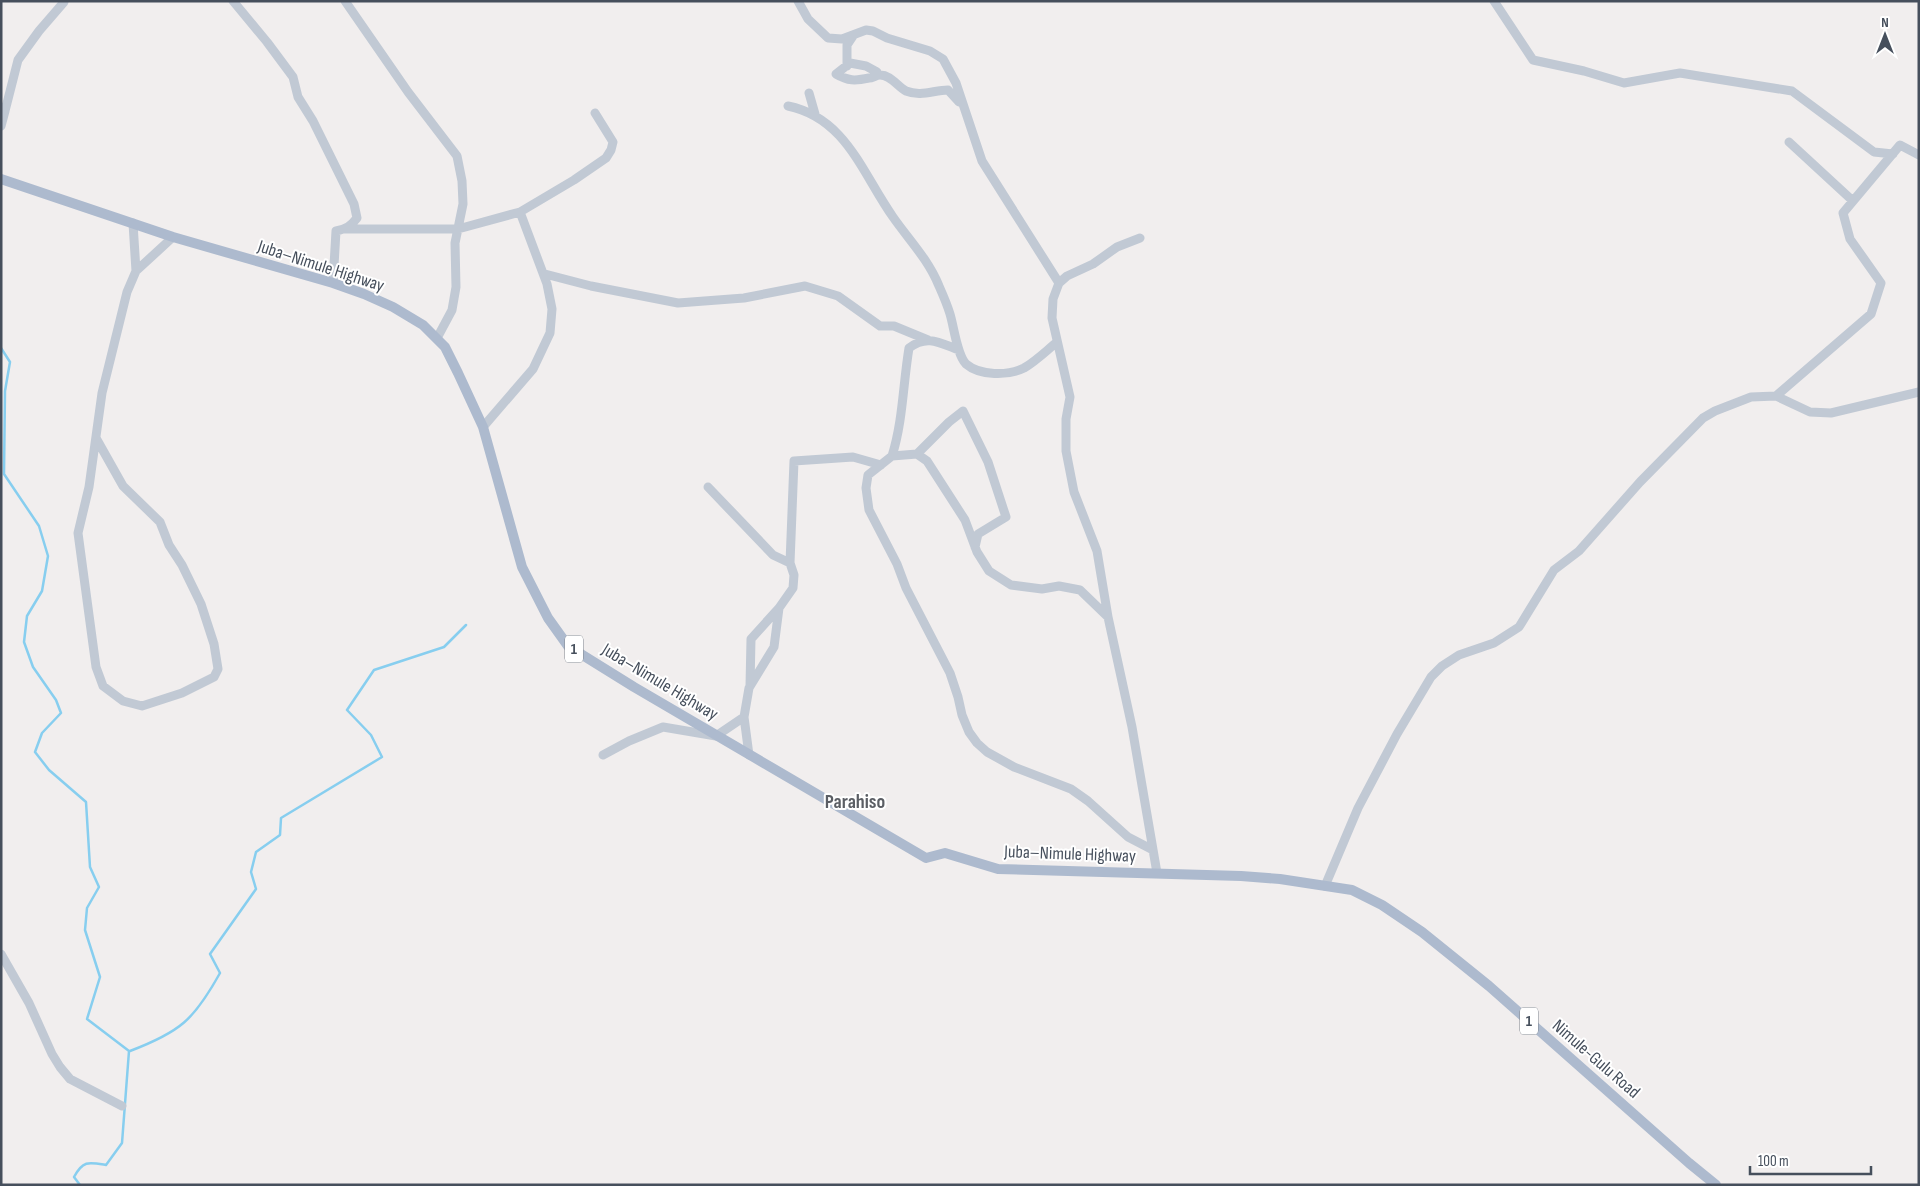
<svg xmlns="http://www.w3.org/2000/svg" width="1920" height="1186" font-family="'Sofia Sans Condensed',sans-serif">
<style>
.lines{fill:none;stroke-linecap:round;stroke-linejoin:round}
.stream{stroke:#87ceef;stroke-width:2.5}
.minor{stroke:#c1c9d4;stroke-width:9}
.major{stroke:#adbace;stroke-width:10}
.labels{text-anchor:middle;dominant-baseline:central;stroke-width:4;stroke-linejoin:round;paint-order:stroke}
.shield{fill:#fff;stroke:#7e848d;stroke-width:1}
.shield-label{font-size:16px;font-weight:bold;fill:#464f5c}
.street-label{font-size:18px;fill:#464f5c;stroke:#fff}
.quarter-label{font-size:20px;font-weight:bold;fill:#5b5e64;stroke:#fff}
</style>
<rect width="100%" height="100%" fill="#f1eeee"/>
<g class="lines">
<!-- stream -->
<path class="stream" d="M1 348 10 362 5 391 4 474 39 526 48 556 42 591 27 616 24 642 33 667 56 700 61 713 42 733 35 752 49 770 86 802 90 867 99 887 87 908 85 930 100 977 87 1019 129 1051 122 1143 106 1165C89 1162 83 1160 74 1177L80 1185
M130 1051C180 1032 194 1020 220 973L210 954 256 889 251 872 256 852 280 835 281 818 382 757 371 735 347 710 374 670 444 647 466 625"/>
<!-- minor -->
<path class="minor" d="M233 1 267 42 293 77 298 97 313 121 354 204 357 218C351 226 346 229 336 231L333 283
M345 1 408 92 457 156 462 181 463 204 455 243 456 287 452 310 437 338
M798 1 808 19 828 38 842 39 866 30 873 31 887 38 930 51 943 59 956 83 982 161 1059 283 1053 299 1052 318 1070 397 1066 419V451L1074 492 1097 551 1108 617 1132 727 1157 873
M1494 1 1533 60 1584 71 1624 83 1680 73 1792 91 1874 152 1893 154
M847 66V45L853 36
M877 74V72L866 66 850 63 836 74C848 81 855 81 869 78 873 78 876 75 880 75 891 75 897 86 906 91 921 97 934 90 948 90L959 102
M809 93 815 114
M788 106C846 118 862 173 893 217 909 240 928 259 939 286 943 295 947 304 950 314 954 327 957 355 966 364 980 376 1008 376 1024 368 1036 361 1046 351 1057 342
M1 107 5 111 18 60 39 31 64 2
M1 126 5 111
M1789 142 1853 201
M520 212 574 180 606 158 611 150 613 142 595 113
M133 223 136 271
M344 229H458L520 212 547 284 552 309 550 333 533 369 483 427
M545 274 591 286 678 303 744 298 805 286 838 296 880 326H894L928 340
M1059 283 1067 276 1093 264 1117 247 1140 238
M1776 396 1871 314 1881 283 1850 239 1843 213 1900 145 1919 155
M96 438 123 486 160 522 169 545 182 565 201 604 214 644 218 669 214 677 182 693 142 706 123 701 103 686 96 667 78 533 89 487 102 393 127 292 136 271 173 237
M917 454 892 456 868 475 866 488 869 510 897 564 906 588 950 673 958 697 962 715 969 732 977 743 987 752 1014 767 1071 789 1088 801 1128 837 1153 850
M892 456C903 421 903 384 909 348 927 334 940 343 959 350
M708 487 773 555 790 563
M975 547 978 534 1006 517 988 462 963 411 949 422 917 454 927 461 965 520 977 552 989 571 1011 585 1042 589 1059 586 1080 590 1108 617
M750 686 751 639 779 608
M744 717 749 755
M603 755 629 741 663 727 716 736 744 717 749 688 774 647 779 608 793 588 794 575 790 563 794 461 853 457 881 465
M1325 886 1358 808 1397 734 1431 677 1442 666 1459 655 1494 643 1519 627 1554 570 1579 551 1640 482 1703 418 1715 411 1751 397 1776 396 1810 412 1831 413 1919 392
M1 954 29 1003 52 1054 60 1067 70 1079 122 1106"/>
<!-- major -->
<path class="major" d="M1 179 173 237 333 283 364 294 393 307 423 325 445 347 458 373 483 427 522 567 548 618 568 646 634 687 926 858 945 853 998 869 1241 876 1280 879 1352 890 1382 905 1422 932 1489 986 1689 1163 1716 1185"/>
</g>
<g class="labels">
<!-- shield labels -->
<g class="shield">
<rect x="565" y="635.5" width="18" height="27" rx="4"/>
<rect x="1520" y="1007.5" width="18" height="27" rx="4"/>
</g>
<g class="shield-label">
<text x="574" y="649">1</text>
<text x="1529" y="1021">1</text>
</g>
<!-- street labels -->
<g class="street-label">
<text transform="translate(321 266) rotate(18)">Juba–Nimule Highway</text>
<text transform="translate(660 682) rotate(31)">Juba–Nimule Highway</text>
<text transform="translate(1070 854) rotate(2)">Juba–Nimule Highway</text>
<text transform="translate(1596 1059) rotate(41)">Nimule-Gulu Road</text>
</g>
<!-- quarter labels -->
<g class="quarter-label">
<text x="855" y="802">Parahiso</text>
</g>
</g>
<!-- border -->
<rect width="1920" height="1186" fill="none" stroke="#464f5c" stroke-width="5"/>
<!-- north arrow -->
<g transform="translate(1885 35)" stroke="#ffffff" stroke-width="4" paint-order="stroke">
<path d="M0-4L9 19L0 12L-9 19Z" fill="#464f5c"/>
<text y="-8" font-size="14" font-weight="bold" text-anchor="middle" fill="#464f5c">N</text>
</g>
<!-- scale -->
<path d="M1750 1166v8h121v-8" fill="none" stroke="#464f5c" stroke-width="2.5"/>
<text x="1758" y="1166" font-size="15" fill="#464f5c" stroke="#ffffff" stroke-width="4" paint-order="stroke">100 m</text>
</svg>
